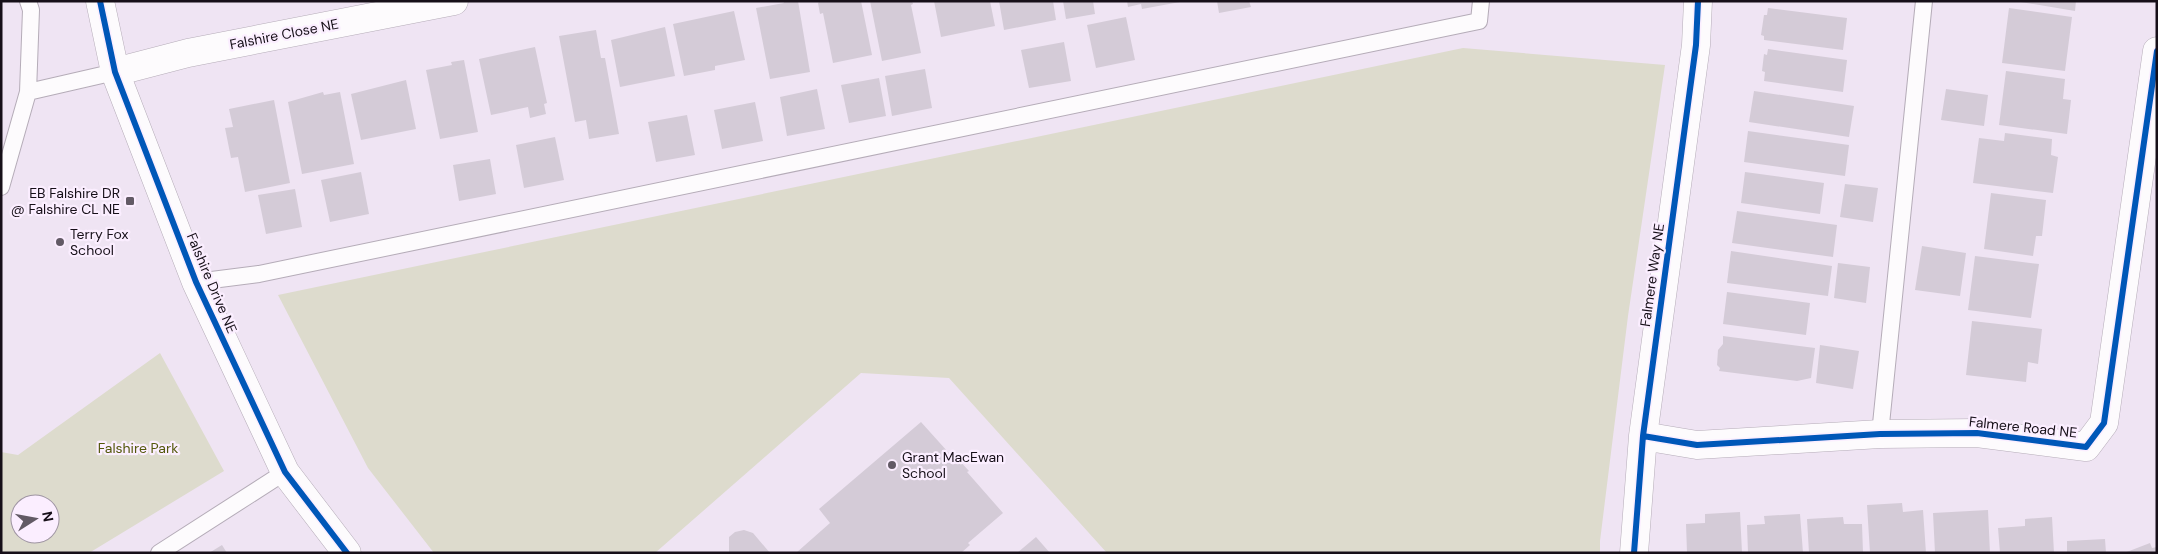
<svg xmlns="http://www.w3.org/2000/svg" width="2158" height="554" font-family="'DM Sans',sans-serif">
<style>
.green{fill:#dddbcd;fill-rule:evenodd}
.building{fill:#d4cbd7}
.lines{fill:none;stroke-linecap:round;stroke-linejoin:round}
.service-casing{stroke:#b5acb8;stroke-width:18}
.minor-casing{stroke:#b5acb8;stroke-width:29}
.tertiary-casing{stroke:#b5acb8;stroke-width:29}
.service{stroke:#fdfbfd;stroke-width:16}
.minor{stroke:#fdfbfd;stroke-width:28}
.tertiary{stroke:#fdfbfd;stroke-width:28}
.cycleway-casing{stroke:#fbeeff;stroke-width:9}
.cycleway{stroke:#0057b8;stroke-width:6}
.poi-dot{fill:#625a65;stroke:#fbeeff;stroke-width:2}
.labels{text-anchor:middle;dominant-baseline:central;stroke-width:4.5;stroke-linejoin:round;paint-order:stroke}
.street-label{font-size:14px;fill:#160f18;stroke:#fbeeff}
.poi-label{font-size:14px;fill:#160f18;stroke:#fbeeff;text-anchor:start}
.park-label{font-size:14px;fill:#53580b;stroke:#fbeeff}
</style>
<rect width="100%" height="100%" fill="#efe4f3"/>
<!-- green -->
<path class="green" d="M1463 48 1665 65 1628 316 1600 541V553H1107L949 378 861 373 655 553H434L368 468 278 295Z
M160 353 224 471 89 553H1V452L18 455ZM20 504H50V534H20Z"/>
<!-- building -->
<path class="building" d="M783 1H798L810 72 770 79 756 8 784 3Z
M820 1H861L872 55 833 63 823 13 820 14 818 3Z
M870 1H912L913 4 911 5 921 53 882 61Z
M934 1H990L995 26 941 37Z
M999 1H1053L1056 20 1004 30Z
M1063 1H1093L1095 14 1066 19Z
M1127 1H1180V2L1142 9 1141 4 1128 7Z
M1217 1H1249L1251 7 1219 13Z
M2015 1H2076L2075 11Z
M1768 8 1847 18 1843 50 1764 40V36L1761 35 1764 15H1767Z
M2009 8 2072 17 2065 71 2002 63Z
M734 11 745 60 715 66V70L684 76 673 24Z
M1126 17 1135 60 1096 68 1087 25Z
M665 27 675 76 620 87 611 40Z
M596 30 601 58H605L619 134 589 139 586 120 575 122 559 36Z
M1064 42 1071 81 1029 88 1021 50Z
M535 47 547 103 544 104 546 114 530 118 528 107 491 115 479 59Z
M1768 49 1847 60 1843 92 1764 81 1765 72 1762 71 1764 54 1767 55Z
M464 60 478 132 440 139 426 70 452 65 451 62Z
M925 69 932 108 892 116 885 76Z
M2006 71 2065 79 2063 99 2071 100 2067 134 1999 125Z
M879 78 886 116 849 123 841 85Z
M406 80 416 129 361 140 351 94Z
M817 89 825 129 787 136 780 97Z
M1946 89 1988 95 1984 126 1941 120Z
M1754 91 1854 106 1849 137 1749 122Z
M323 92 324 95 340 92 354 164 302 174 288 102Z
M274 100 290 183 245 192 238 157 231 158 225 128 233 127 229 109Z
M755 102 763 141 722 149 714 110Z
M687 115 695 155 656 162 648 122Z
M1748 131 1849 145 1845 176 1744 162Z
M2005 133 2052 139 2051 155 2058 157 2053 193 1973 183 1979 138 2004 141Z
M555 137 564 180 524 188 516 145Z
M490 159 496 194 459 201 453 165Z
M361 172 369 214 330 222 321 180Z
M1745 172 1824 183 1820 214 1741 203Z
M1845 184 1878 188 1873 222 1840 217Z
M295 189 302 227 266 234 258 195Z
M1991 193 2046 200 2042 236H2036L2033 256 1984 249Z
M1737 211 1837 225 1833 257 1732 243Z
M1922 246 1966 253 1960 296 1915 290Z
M1731 251 1832 266 1828 296 1727 283Z
M1975 256 2039 264 2031 318 1968 310Z
M1838 263 1870 267 1866 303 1834 298Z
M1727 292 1810 303 1806 335 1723 324Z
M1972 321 2042 329 2038 364 2028 362 2026 382 1966 375Z
M1723 336 1815 348 1811 378 1797 381 1719 371 1720 368 1717 365 1718 350 1723 344Z
M1820 345 1859 351 1853 389 1816 383Z
M921 422 957 462 959 460 969 471 967 472 1003 513 968 543 970 545 961 553H796L830 523 819 509Z
M1902 503 1903 512 1923 510 1926 553H1870L1867 505Z
M1988 510 1990 553H1935L1933 513Z
M1740 512 1742 553H1687L1686 524 1705 523V514Z
M1800 514 1803 553H1748L1747 525 1765 524 1764 516Z
M1843 517 1844 524H1862L1863 553H1809L1807 519Z
M2052 517 2054 553H2000L1998 528 2025 526V519Z
M744 530 753 533 770 553H729V537L735 532Z
M1036 537 1050 553H1017Z
M2105 539 2106 553H2067V541Z
M2150 543 2152 548 2157 547V553H2124Z
M222 545 227 553H209Z"/>
<g class="lines">
<defs>
<path id="service" d="M28 1 31 10 28 92
M1 187 28 92 115 72
M196 282 259 274 1479 21 1481 1
M1880 434 1924 1
M159 553 285 472"/>
<path id="minor" d="M115 72 188 53 454 1
M1643 436 1697 445 1880 434 1977 433 2086 447 2104 423 2157 51
M1634 553 1643 436 1696 45 1698 1"/>
<path id="tertiary" d="M100 1 115 72 196 282 285 472 347 553"/>
</defs>
<!-- service casing -->
<use href="#service" class="service-casing"/>
<!-- minor casing -->
<use href="#minor" class="minor-casing"/>
<!-- tertiary casing -->
<use href="#tertiary" class="tertiary-casing"/>
<!-- service -->
<use href="#service" class="service"/>
<!-- minor -->
<use href="#minor" class="minor"/>
<!-- tertiary -->
<use href="#tertiary" class="tertiary"/>
<defs>
<path id="cycleway" d="M100 1 115 72 196 282 285 472 347 553
M1643 436 1697 445 1880 434 1977 433 2086 447 2104 423 2157 51
M1634 553 1643 436 1696 45 1698 1"/>
</defs>
<!-- cycleway casing -->
<use href="#cycleway" class="cycleway-casing"/>
<!-- cycleway -->
<use href="#cycleway" class="cycleway"/>
</g>
<!-- markers -->
<g class="poi-dot">
<rect x="125" y="196" width="10" height="10" rx="2.5"/>
<circle cx="60" cy="242" r="5"/>
<circle cx="892" cy="465" r="5"/>
</g>
<g class="labels">
<!-- street labels -->
<g class="street-label">
<text transform="translate(284 34) rotate(-11)">Falshire Close NE</text>
<text transform="translate(1652 275) rotate(-82)">Falmere Way NE</text>
<text transform="translate(212 283) rotate(67)">Falshire Drive NE</text>
<text transform="translate(2023 427) rotate(6)">Falmere Road NE</text>
</g>
<!-- poi labels -->
<g class="poi-label">
<text x="120" y="193" text-anchor="end">EB Falshire DR<tspan x="120" dy="16">@ Falshire CL NE</tspan></text>
<text x="70" y="234">Terry Fox<tspan x="70" dy="16">School</tspan></text>
<text x="902" y="457">Grant MacEwan<tspan x="902" dy="16">School</tspan></text>
</g>
<!-- park labels -->
<g class="park-label">
<text x="138" y="448">Falshire Park</text>
</g>
</g>
<!-- border -->
<rect width="2158" height="554" fill="none" stroke="#160f18" stroke-width="5"/>
<!-- north arrow -->
<g transform="translate(35 519) rotate(79)"><circle r="24" fill="#fbeeff" stroke="#9f95a3"/>
<path d="M0-4L9 19L0 12L-9 19Z" fill="#625a65"/>
<text y="-8" font-size="14" font-weight="bold" text-anchor="middle" fill="#160f18">N</text>
</g>
</svg>
